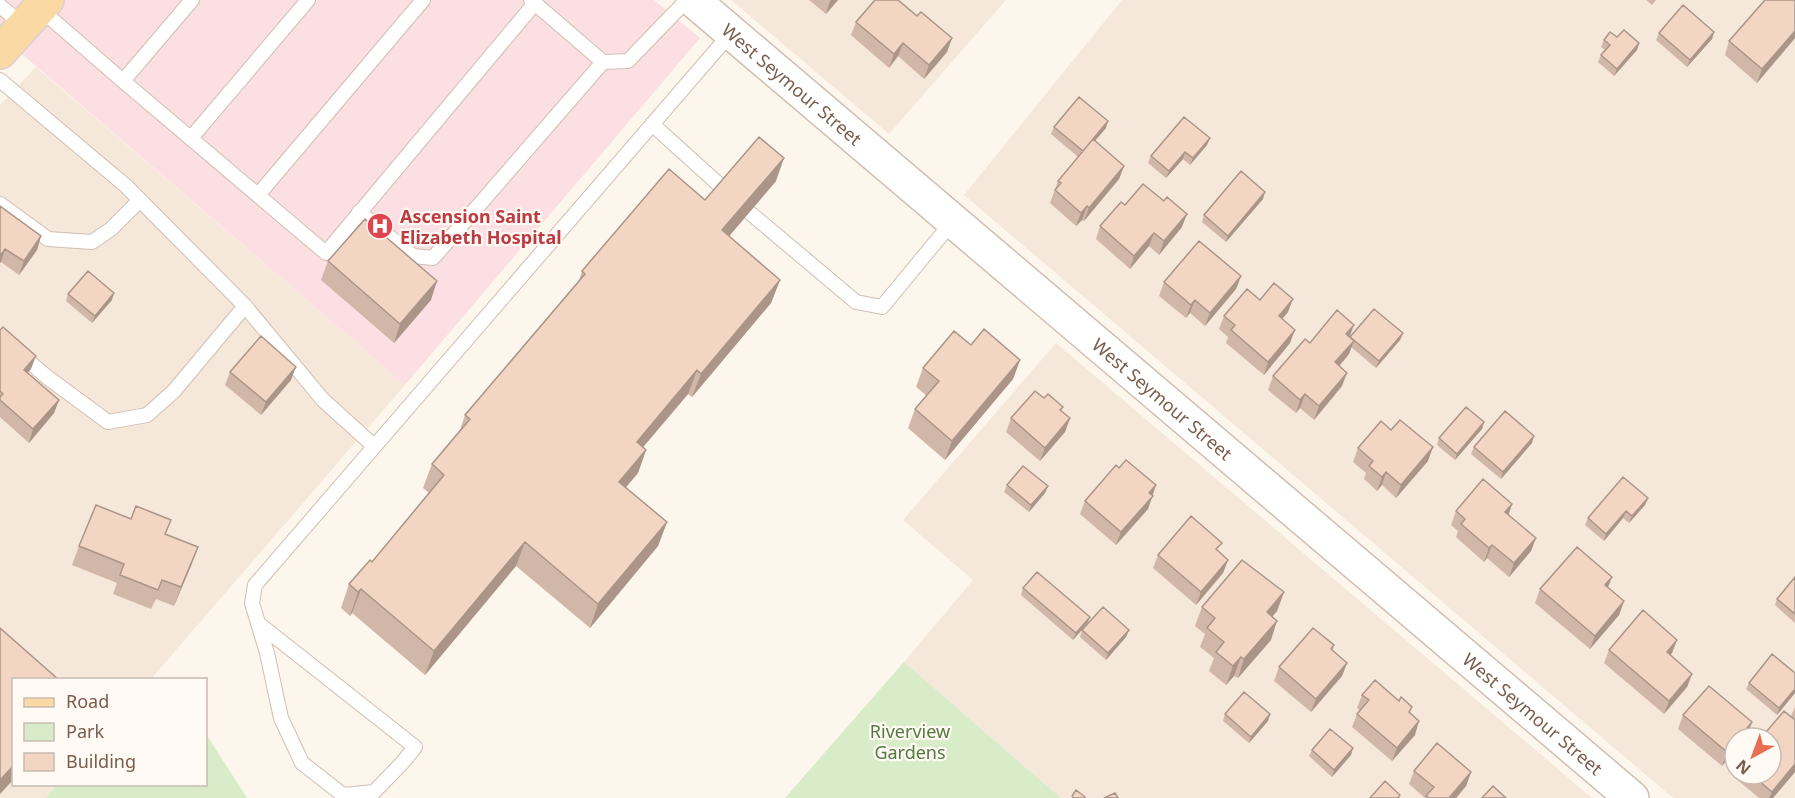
<svg xmlns="http://www.w3.org/2000/svg" width="1795" height="798" font-family="'Noto Sans',sans-serif">
<style>
.residential{fill:#f5e8da;fill-rule:evenodd}
.medical{fill:#fbdfe3}
.green{fill:#d8ecc9}
.lines{fill:none;stroke-linecap:round;stroke-linejoin:round}
.service-casing{stroke:#d1beb0;stroke-width:16}
.tertiary-casing{stroke:#d1beb0;stroke-width:36}
.primary-casing{stroke:#dad1cd;stroke-width:36}
.service{stroke:#fff;stroke-width:14}
.tertiary{stroke:#fff;stroke-width:33}
.primary{stroke:#fbd9a5;stroke-width:33}
.wall{fill:#d1b7a8}
.shaded-wall{fill:#aa9588}
.building{fill:#f3d5c3;stroke:#aa9588;stroke-width:1.5}
.labels{text-anchor:middle;dominant-baseline:central;stroke-width:4.5;stroke-linejoin:round;paint-order:stroke}
.street-label{font-size:18px;fill:#7a5c4d;stroke:#fffaf3}
.health-label{font-size:18px;font-weight:bold;fill:#be3a42;stroke:#fffaf3;text-anchor:start}
.park-label{font-size:18px;fill:#537a41;stroke:#fffaf3}
</style>
<rect width="100%" height="100%" fill="#fdf6ec"/>
<!-- residential -->
<path class="residential" d="M731 0H1006L889 134Z
M1122 0H1795V798H1673L964 195ZM1735 738H1771V774H1735Z
M36 67 405 385 151 679 14 680V784L57 785 45 798H0V105Z
M1056 343 1592 798H1061L904 662 973 580 903 520Z"/>
<!-- medical -->
<path class="medical" d="M0 0H654L700 38 405 385 0 35Z"/>
<!-- green -->
<path class="green" d="M904 662 1061 798H785Z
M206 734 247 798H45L57 785 206 784Z"/>
<g class="lines">
<defs>
<path id="service" d="M531 0 603 62 628 61 687 0
M0 6 24 26
M39 8 123 81 192 0
M0 80 126 186 245 306 323 400 374 446
M123 81 326 253 535 3
M652 124 725 190
M191 138 308 0
M258 195 423 0
M0 204 48 239 92 242 111 229 140 200
M359 212 413 256 433 258 603 62
M749 212 856 302 882 307 953 221
M0 337 47 377 108 422 147 415 174 391 245 306
M259 624 415 747 403 762 374 792 343 795 302 763 281 718 267 653 252 603 255 585 731 33"/>
<g id="tertiary">
<path id="s1" d="M693 0 1632 798"/>
</g>
<path id="primary" d="M0 52 47 0"/>
</defs>
<!-- service casing -->
<use href="#service" class="service-casing"/>
<!-- tertiary casing -->
<use href="#tertiary" class="tertiary-casing"/>
<!-- primary casing -->
<use href="#primary" class="primary-casing"/>
<!-- service -->
<use href="#service" class="service"/>
<!-- tertiary -->
<use href="#tertiary" class="tertiary"/>
<!-- primary -->
<use href="#primary" class="primary"/>
</g>
<!-- wall -->
<path class="wall" d="M809 0H838L826 14Z
M1646 0H1656L1652 5Z
M1795 0V38L1757 83 1725 55 1729 41Z
M917 16 952 38 947 52 924 79 898 56 889 68 851 35 856 22Z
M1714 32 1712 39 1687 67 1656 40 1659 33Z
M1617 37 1639 43 1637 50 1614 76 1598 62 1601 55 1605 50 1601 47 1604 40Z
M1054 127 1106 128 1095 141 1124 166 1119 179 1084 221 1082 220 1076 226 1050 203 1058 181 1078 157 1051 134Z
M1210 138 1207 145 1190 165 1183 159 1166 178 1148 163 1151 156Z
M776 181 729 236 780 280 771 303 692 397 688 394 643 447 646 450 638 473 626 487 667 522 658 546 590 628 516 566 425 675 352 613 350 616 341 608 349 584 372 562 429 493 423 488 432 464 460 430 465 415 579 281 582 271 705 200Z
M1263 199 1226 242 1202 222 1204 215Z
M1125 205 1182 227 1159 255 1149 246 1130 269 1096 239 1100 226Z
M0 206 41 236 37 250 19 275 1 262 0 263Z
M328 261 431 300 394 343 321 280Z
M1241 276 1236 289 1205 326 1190 313 1186 318 1159 296 1164 282Z
M68 294 112 300 92 323 66 301Z
M1260 300 1288 312 1282 319 1290 343 1264 375 1226 343 1228 337 1219 329 1224 316Z
M0 330 31 369 27 373 59 400 54 413 29 443 0 417Z
M1403 333 1400 340 1376 368 1351 347 1349 354 1339 366 1342 386 1314 420 1300 408 1296 413 1268 390 1273 376 1310 343 1350 338V337Z
M1020 360 1013 379 945 460 908 428 915 409 927 396 916 387 923 368Z
M230 372 291 380 261 415 225 385Z
M1044 398 1063 407 1061 411 1070 418 1065 432 1040 461 1006 432 1011 418Z
M1484 422 1482 429 1455 460 1437 445 1439 438Z
M1532 443 1501 479 1471 454 1474 447Z
M1358 448 1428 461 1396 498 1382 485 1377 491 1364 479 1366 473 1353 462Z
M1119 468 1156 485 1148 509 1116 545 1080 514 1085 501Z
M1007 485 1048 486 1045 493 1029 512 1004 492Z
M1648 498 1645 505 1629 523 1623 518 1604 541 1585 525 1588 518Z
M1512 504 1508 515 1536 538 1531 551 1509 577 1487 558 1484 562 1456 537 1458 531 1451 525 1456 511Z
M131 519 171 520 166 534 198 547 174 606 156 599 151 609 113 594 117 583 72 565 79 546Z
M1158 555 1228 560 1223 573 1196 605 1153 568Z
M1795 577V623L1775 605 1777 599Z
M1023 588 1090 617 1087 624 1073 640 1021 595Z
M1540 589 1624 601 1619 615 1590 649 1535 603Z
M1284 592 1277 611 1272 616 1271 640 1238 678 1234 676 1226 685 1209 671 1214 658 1200 647 1205 634 1195 626 1202 607Z
M1082 630H1129L1126 637 1106 660 1080 637Z
M1677 640 1672 653 1671 655 1692 674 1687 687 1664 714 1604 663 1609 650Z
M1334 645 1333 650 1347 663 1342 676 1311 712 1274 681 1279 667Z
M1795 673V693L1777 715 1746 689 1749 683Z
M1362 695 1410 713 1415 735 1392 761 1352 727 1357 714 1360 711 1357 708Z
M1795 707V719L1791 716Z
M1225 714H1270L1268 721 1249 743 1223 721Z
M1683 715 1752 722 1747 736 1722 766 1678 729Z
M1795 720V772L1773 798H1759L1734 777 1735 774H1771Z
M1353 748 1351 755 1332 777 1309 756 1312 750Z
M1414 771 1471 772 1466 786 1456 798H1425L1409 784Z"/>
<!-- shaded-wall -->
<path class="shaded-wall" d="M831 0H838L826 14 830 1Z
M1795 31V38L1757 83 1762 69Z
M1714 32 1712 39 1687 67 1690 60Z
M952 38 947 52 924 79 929 65Z
M903 43 898 56 889 68 894 54Z
M1639 43 1637 50 1614 76 1617 69Z
M1108 121 1106 128 1080 158 1083 151Z
M1210 138 1207 145 1190 165 1193 158Z
M1185 152 1183 159 1166 178 1169 171Z
M784 158 776 181 714 254 722 230Z
M1124 166 1119 179 1084 221 1089 208Z
M1265 192 1263 199 1226 242 1228 236Z
M1087 206 1082 220 1076 226 1081 213Z
M1187 214 1182 227 1159 255 1164 241Z
M1154 233 1149 246 1130 269 1134 256Z
M41 236 37 250 19 275 24 261Z
M5 249 1 262 0 263V256Z
M1241 276 1236 289 1205 326 1210 313Z
M780 280 771 303 692 397 701 374Z
M437 281 431 300 394 343 400 324Z
M114 293 112 300 92 323 95 316Z
M1293 299 1288 312 1274 329 1279 316Z
M1195 300 1190 313 1186 318 1191 305Z
M1354 325 1349 338 1346 334Z
M1295 330 1290 343 1264 375 1268 362Z
M1403 333 1400 340 1376 368 1379 361Z
M1354 341 1349 354 1331 376 1335 362Z
M36 356 31 369 19 383 24 370Z
M1020 360 1013 379 945 460 952 441Z
M296 367 291 380 261 415 266 402Z
M697 370 688 394 628 465 637 442Z
M1347 373 1342 386 1314 420 1319 406Z
M1305 394 1300 408 1296 413 1300 400Z
M59 400 54 413 29 443 33 429Z
M1070 418 1065 432 1040 461 1045 448Z
M1484 422 1482 429 1455 460 1457 454Z
M1534 436 1532 443 1501 479 1503 472Z
M1433 447 1428 461 1396 498 1401 485Z
M646 450 638 473 610 506 619 482Z
M1386 472 1382 485 1377 491 1382 477Z
M1156 485 1148 509 1116 545 1121 532 1149 493Z
M1048 486 1045 493 1029 512 1031 505Z
M1648 498 1645 505 1629 523 1632 516Z
M1512 504 1508 517 1505 512Z
M1626 511 1623 518 1604 541 1606 534Z
M667 522 658 546 590 628 598 604Z
M1536 538 1531 551 1509 577 1514 563Z
M525 542 516 566 425 675 434 651Z
M1492 545 1487 558 1484 562 1489 548Z
M198 547 191 566 174 606 181 587Z
M1228 560 1223 573 1196 605 1201 592Z
M1612 577 1607 590 1605 585Z
M361 589 352 613 350 616 358 592Z
M1284 592 1277 611 1260 631 1267 612Z
M1624 601 1619 615 1590 649 1595 636Z
M1090 617 1087 624 1073 640 1076 633Z
M1277 621 1271 640 1238 678 1244 659Z
M1129 630 1126 637 1106 660 1108 653Z
M1677 640 1672 653 1662 665 1667 652Z
M1241 657 1234 676 1226 685 1233 666Z
M1347 663 1342 676 1311 712 1316 699Z
M1692 674 1687 687 1664 714 1669 701Z
M1795 689V693L1777 715 1779 708Z
M1270 714 1268 721 1249 743 1251 737Z
M1419 721 1415 735 1392 761 1397 748Z
M1752 722 1747 736 1745 738H1739Z
M1735 743V750L1722 766 1727 752Z
M1353 748 1351 755 1332 777 1334 770Z
M1795 764V772L1773 798H1769L1772 792Z
M14 765V779L0 794V780Z
M1471 772 1466 786 1456 798H1449Z"/>
<!-- building -->
<path class="building" d="M875 0H898L917 16 921 12 952 38 929 65 903 43 894 54 856 22Z
M1765 0H1795V31L1762 69 1729 41Z
M1683 5 1714 32 1690 60 1659 33Z
M1624 30 1639 43 1617 69 1601 55 1610 45 1604 40 1610 32 1617 37Z
M1079 97 1108 121 1083 151 1054 127Z
M1184 117 1210 138 1193 158 1185 152 1169 171 1151 156Z
M759 137 784 158 722 230 780 280 701 374 697 370 637 442 646 450 619 482 667 522 598 604 525 542 434 651 361 589 358 592 349 584 370 560 372 562 444 475 432 464 470 419 465 415 585 274 582 271 669 169 705 200Z
M1093 139 1124 166 1089 208 1087 206 1081 213 1055 190 1061 183 1058 181Z
M1241 171 1265 192 1228 236 1204 215Z
M1143 184 1164 201 1167 197 1187 214 1164 241 1154 233 1134 256 1100 226 1121 202 1125 205Z
M0 206 41 236 24 261 5 249 0 256Z
M365 219 437 281 400 324 328 261Z
M1199 241 1241 276 1210 313 1195 300 1191 305 1164 282Z
M88 271 114 293 95 316 68 294Z
M1274 283 1293 299 1279 316 1295 330 1268 362 1231 330 1235 325 1224 316 1247 289 1260 300Z
M1374 309 1403 333 1379 361 1350 337Z
M1337 310 1354 325 1346 334 1354 341 1335 362 1347 373 1319 406 1305 394 1300 400 1273 376 1305 339 1310 343Z
M3 327 36 356 24 370 59 400 33 429 0 400V397L3 394 0 391V330Z
M984 329 1020 360 952 441 915 409 939 381 923 368 954 331 971 345Z
M261 336 296 367 266 402 230 372Z
M1035 391 1044 398 1048 394 1063 407 1060 410 1070 418 1045 448 1011 418Z
M1466 407 1484 422 1457 454 1439 438Z
M1505 411 1534 436 1503 472 1474 447Z
M1400 420 1433 447 1401 485 1386 472 1382 477 1369 466 1373 461 1358 448 1381 421 1391 430Z
M1126 460 1156 485 1149 493 1153 496 1121 532 1085 501 1116 465 1119 468Z
M1023 466 1048 486 1031 505 1007 485Z
M1623 477 1648 498 1632 516 1626 511 1606 534 1588 518Z
M1483 479 1512 504 1505 512 1536 538 1514 563 1492 545 1489 548 1461 524 1465 519 1456 511Z
M96 505 131 519 136 506 171 520 165 534 198 547 181 587 162 580 158 590 120 575 124 564 79 546Z
M1191 516 1222 543 1216 549 1228 560 1201 592 1158 555Z
M1577 547 1612 577 1605 585 1624 601 1595 636 1540 589Z
M1242 560 1284 592 1267 612 1277 621 1244 659 1241 657 1233 666 1216 652 1224 642 1207 628 1215 618 1202 607Z
M1037 572 1090 617 1076 633 1023 588Z
M1795 577V614L1777 599Z
M1103 607 1129 630 1108 653 1082 630Z
M1643 610 1677 640 1667 652 1692 674 1669 701 1609 650Z
M0 628 59 680H14V765L0 780Z
M1313 628 1334 645 1331 649 1347 663 1316 699 1279 667Z
M1772 654 1795 673V689L1779 708 1749 683Z
M1375 680 1399 701 1401 697 1412 707 1409 712 1419 721 1397 748 1357 714 1369 700 1362 695Z
M1709 686 1752 722 1739 738H1735V743L1727 752 1683 715Z
M1244 692 1270 714 1251 737 1225 714Z
M1784 711 1795 720V764L1772 792 1751 774H1771V738H1761Z
M1330 729 1353 748 1334 770 1312 750Z
M1437 743 1471 772 1449 798H1429L1426 796 1434 787 1414 771Z
M1385 781 1400 795 1398 798H1370Z
M1493 786 1506 798H1482Z
M1076 790 1085 797 1084 798H1074L1072 796Z
M1115 793 1118 798H1104Z"/>
<!-- icons -->
<defs>
<symbol id="hospital-disc" viewBox="-11 -11 22 22"><circle r="9.5" fill="#e0444e" stroke="#fffaf3"/><path d="M-5-5h3v3.5h4V-5h3V5h-3V1.5h-4V5h-3Z" fill="#fff"/></symbol>
</defs>
<g fill-rule="evenodd">
<use href="#hospital-disc" x="365" y="211" width="30" height="30"/>
</g>
<g class="labels">
<!-- street labels -->
<g class="street-label">
<text stroke="none"><textPath href="#s1" startOffset="130">West Seymour Street</textPath></text>
<text stroke="none"><textPath href="#s1" startOffset="616">West Seymour Street</textPath></text>
<text stroke="none"><textPath href="#s1" startOffset="1102">West Seymour Street</textPath></text>
</g>
<!-- health labels -->
<g class="health-label">
<text x="400" y="216">Ascension Saint<tspan x="400" dy="21">Elizabeth Hospital</tspan></text>
</g>
<!-- park labels -->
<g class="park-label">
<text x="910" y="731">Riverview<tspan x="910" dy="21">Gardens</tspan></text>
</g>
</g>
<!-- legend -->
<rect x="12" y="678" width="195" height="108" fill="#fffaf3" stroke="#cabbb1" stroke-width="1.5"/>
<rect x="24" y="698" width="30" height="9" fill="#fbd9a5" stroke="#cabbb1" stroke-width="1.5"/>
<text x="66" y="708" font-size="18" fill="#7a5c4d">Road</text>
<rect x="24" y="723" width="30" height="18" fill="#d8ecc9" stroke="#cabbb1" stroke-width="1.5"/>
<text x="66" y="738" font-size="18" fill="#7a5c4d">Park</text>
<rect x="24" y="753" width="30" height="18" fill="#f3d5c3" stroke="#cabbb1" stroke-width="1.5"/>
<text x="66" y="768" font-size="18" fill="#7a5c4d">Building</text>
<!-- north arrow -->
<g transform="translate(1753 756) rotate(221)"><circle r="28" fill="#fffaf3" stroke="#cabbb1" stroke-width="1.5"/>
<path d="M0-4.5L10 22L0 15L-10 22Z" fill="#e76f51"/>
<text y="-9" font-size="16" font-weight="bold" text-anchor="middle" fill="#7a5c4d">N</text>
</g>
</svg>
